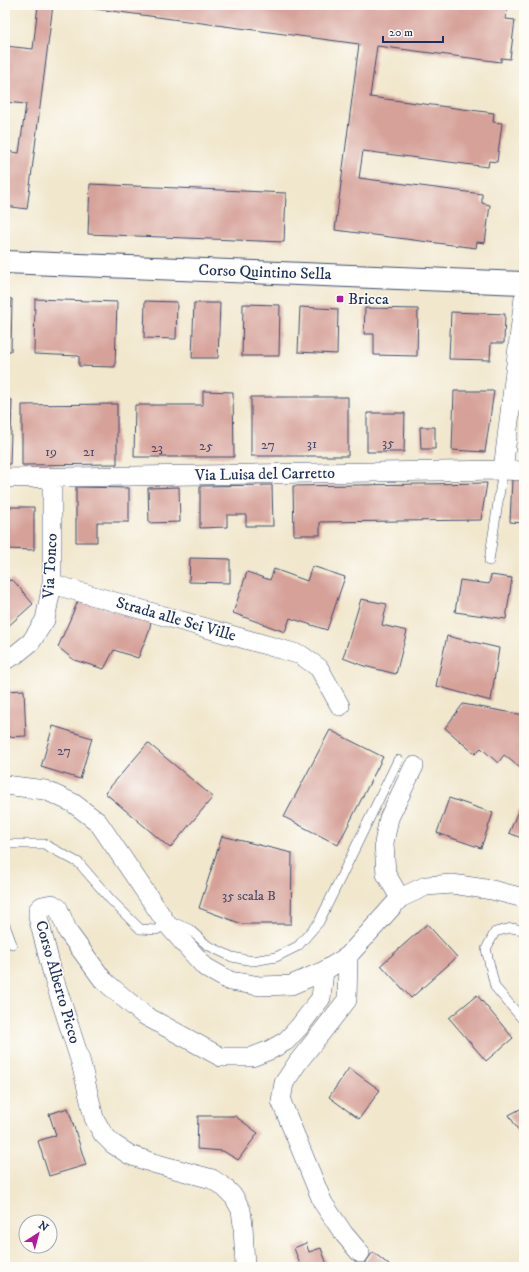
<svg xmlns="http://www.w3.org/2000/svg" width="529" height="1272" font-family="'IM FELL DW Pica',serif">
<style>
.building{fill:#d6a199}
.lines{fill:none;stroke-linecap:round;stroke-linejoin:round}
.lane-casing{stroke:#3b4b6f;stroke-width:10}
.street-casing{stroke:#3b4b6f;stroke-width:20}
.secondary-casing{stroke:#3b4b6f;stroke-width:24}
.lane{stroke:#fff;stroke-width:9}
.street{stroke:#fff;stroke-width:19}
.secondary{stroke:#fff;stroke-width:22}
.poi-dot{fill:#b5179e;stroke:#fdfcf7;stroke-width:1.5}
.labels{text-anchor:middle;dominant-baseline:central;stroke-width:3;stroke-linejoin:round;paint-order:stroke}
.number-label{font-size:14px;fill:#4a4c6d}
.street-label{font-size:16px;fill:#1b2f5e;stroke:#fdfcf7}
.poi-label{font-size:16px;fill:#1b2f5e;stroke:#fdfcf7;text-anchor:start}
</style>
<rect width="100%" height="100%" fill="#fdfcf7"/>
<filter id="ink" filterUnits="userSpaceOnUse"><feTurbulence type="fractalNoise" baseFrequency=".025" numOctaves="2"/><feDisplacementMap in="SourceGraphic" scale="8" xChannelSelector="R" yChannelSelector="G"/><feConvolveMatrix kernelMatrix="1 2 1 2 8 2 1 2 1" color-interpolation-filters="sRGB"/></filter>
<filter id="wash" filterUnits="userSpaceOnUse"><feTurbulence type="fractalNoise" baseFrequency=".012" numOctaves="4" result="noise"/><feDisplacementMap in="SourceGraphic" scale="16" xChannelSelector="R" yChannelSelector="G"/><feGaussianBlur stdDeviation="0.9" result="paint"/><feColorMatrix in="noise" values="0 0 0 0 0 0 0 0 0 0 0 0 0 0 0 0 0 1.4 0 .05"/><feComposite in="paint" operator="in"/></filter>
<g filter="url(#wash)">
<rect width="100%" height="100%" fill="#f1e7cd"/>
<g id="blocks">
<!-- building -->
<path class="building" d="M38 5H53L27 209 5 206V151L19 153 26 104 5 102V46L33 49Z
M67 5H481L507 8 506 19 515 20 510 59 501 58V62L377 46 370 97 494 113 493 122 502 123 497 162 489 161 488 167 363 151 359 178 482 194V203L490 205 485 243 477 242 476 248 335 230 359 44Z
M90 184 286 193 284 242 88 234Z
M5 299H12L11 351H5Z
M35 299 117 302 115 367 79 366V356L34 354Z
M145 301 177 302 176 339 144 338Z
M194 303H220L218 358H192Z
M243 304 280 305 279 356H242Z
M300 307 338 309 337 354 298 352Z
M365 308 418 309 417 356 374 355V334H364Z
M451 312 505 314 504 343H491L490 360 449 359Z
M203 391 233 392 234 457H134L135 405H203Z
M454 391H494L485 452 452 450Z
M251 397H348V456H251Z
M5 400H12L10 464H5Z
M117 404V464L22 465V405Z
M367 413H405L404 452H367Z
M420 427H435V449H421Z
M512 479H524V523L510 522Z
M487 483 481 520 320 522V535H294L293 486Z
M272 485 273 526H246V515H227V527L200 528V486Z
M76 487 129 488V522H97V542H76Z
M179 487 180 522 149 523 148 488Z
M5 507H34V550L5 549Z
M190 558 230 559V583L189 582Z
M312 566 345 577 327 630 290 618 285 632 233 613 247 572 270 580 274 569 307 581Z
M491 575 512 578 506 619 455 612 460 580 489 584Z
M13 580 33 604 5 629V581Z
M361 599 387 604 382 625 407 631 396 674 364 666 343 658Z
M78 601 151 621 149 632 138 658 114 650 104 669 74 660 58 647Z
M447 636 499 648 491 701 436 686Z
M24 690 26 736 5 737V691Z
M463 704 524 715V771L504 755 498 763 481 748 475 754 445 728Z
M53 726 92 738 80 779 41 767Z
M330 730 383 757 338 845 284 817Z
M148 743 213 797 170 848 105 793Z
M449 798 493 813 481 848 437 833Z
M518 811 524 813V839L509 833Z
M222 836 292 853 291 924H242L199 908Z
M427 924 457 957 411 998 381 965Z
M477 995 513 1038 486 1061 449 1018Z
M349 1068 380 1090 359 1119 329 1097Z
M524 1107V1140L509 1115Z
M68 1108 86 1165 49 1176 38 1141 56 1135 49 1114Z
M198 1116H235L258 1133 238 1160 223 1151 197 1149Z
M306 1243 309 1252 321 1248 328 1267H301L294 1248Z
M373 1252 389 1265 387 1267H369L364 1264Z"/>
</g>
</g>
<g filter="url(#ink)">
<use href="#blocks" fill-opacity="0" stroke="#3b4b6f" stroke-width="1"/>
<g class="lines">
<defs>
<path id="lane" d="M489 561 503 470
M5 844H44L79 863 111 900 140 929 156 930 167 924H177L189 929 207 945 232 957 253 961 276 957 298 946 319 922 398 760
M5 925 12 944
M524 930 511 928 495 932 486 949 495 987 524 1021"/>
<path id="street" d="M503 470 524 298
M5 478 503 470 524 471
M52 584 301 655 319 668 340 706
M5 660 15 655 31 642 45 620 52 584V478
M5 785 45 790 73 803 98 822 167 924 205 967 230 981 260 986 291 985 324 971 348 956 400 898 426 886 452 884 492 890 524 898
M400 898 386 874 384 843 389 818 414 766
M348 956 347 1000 298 1062 284 1083 281 1101 323 1203 344 1234 360 1253
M245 1267 243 1225 241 1210 234 1197 224 1187 212 1179 153 1163 130 1155 113 1144 103 1134 94 1118 81 1063 54 979 38 917V910L42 906 52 904 58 908 68 932 103 980 144 1015 221 1057H252L270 1050 286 1041 299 1027 321 998 324 971"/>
<path id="secondary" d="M5 262 524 283"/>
</defs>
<!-- lane casing -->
<use href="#lane" class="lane-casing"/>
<!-- street casing -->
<use href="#street" class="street-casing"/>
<!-- secondary casing -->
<use href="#secondary" class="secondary-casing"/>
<!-- lane -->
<use href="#lane" class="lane"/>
<!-- street -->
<use href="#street" class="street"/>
<!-- secondary -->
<use href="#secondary" class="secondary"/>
</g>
</g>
<!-- markers -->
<rect class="poi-dot" x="336" y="295" width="8" height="8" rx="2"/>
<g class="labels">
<!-- number labels -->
<g class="number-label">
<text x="388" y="443">35</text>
<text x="312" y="444">31</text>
<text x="268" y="445">27</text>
<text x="206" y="446">25</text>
<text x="157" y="448">23</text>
<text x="51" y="452">19</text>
<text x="89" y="452">21</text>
<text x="64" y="751">27</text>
<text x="249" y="896">35 scala B</text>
</g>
<!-- street labels -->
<g class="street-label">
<text transform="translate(265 272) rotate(2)">Corso Quintino Sella</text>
<text transform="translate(265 474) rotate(-1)">Via Luisa del Carretto</text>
<text transform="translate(50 566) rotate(-87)">Via Tonco</text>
<text transform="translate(176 619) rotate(16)">Strada alle Sei Ville</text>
<text transform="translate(58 982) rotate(74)">Corso Alberto Picco</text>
</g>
<!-- poi labels -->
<g class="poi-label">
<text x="348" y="299">Bricca</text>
</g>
</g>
<!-- margin -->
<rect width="529" height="1272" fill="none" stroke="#fdfcf7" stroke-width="20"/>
<!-- north arrow -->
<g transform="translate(38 1234) rotate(36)"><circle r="19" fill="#fdfcf7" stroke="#a3aaba"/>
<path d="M0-3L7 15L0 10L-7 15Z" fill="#b5179e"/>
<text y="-6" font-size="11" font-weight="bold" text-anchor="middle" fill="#1b2f5e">N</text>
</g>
<!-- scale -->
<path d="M383 36v6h60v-6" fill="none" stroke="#1b2f5e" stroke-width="2"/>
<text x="389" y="36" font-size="12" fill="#1b2f5e" stroke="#fdfcf7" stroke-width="3" paint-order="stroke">20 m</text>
</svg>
